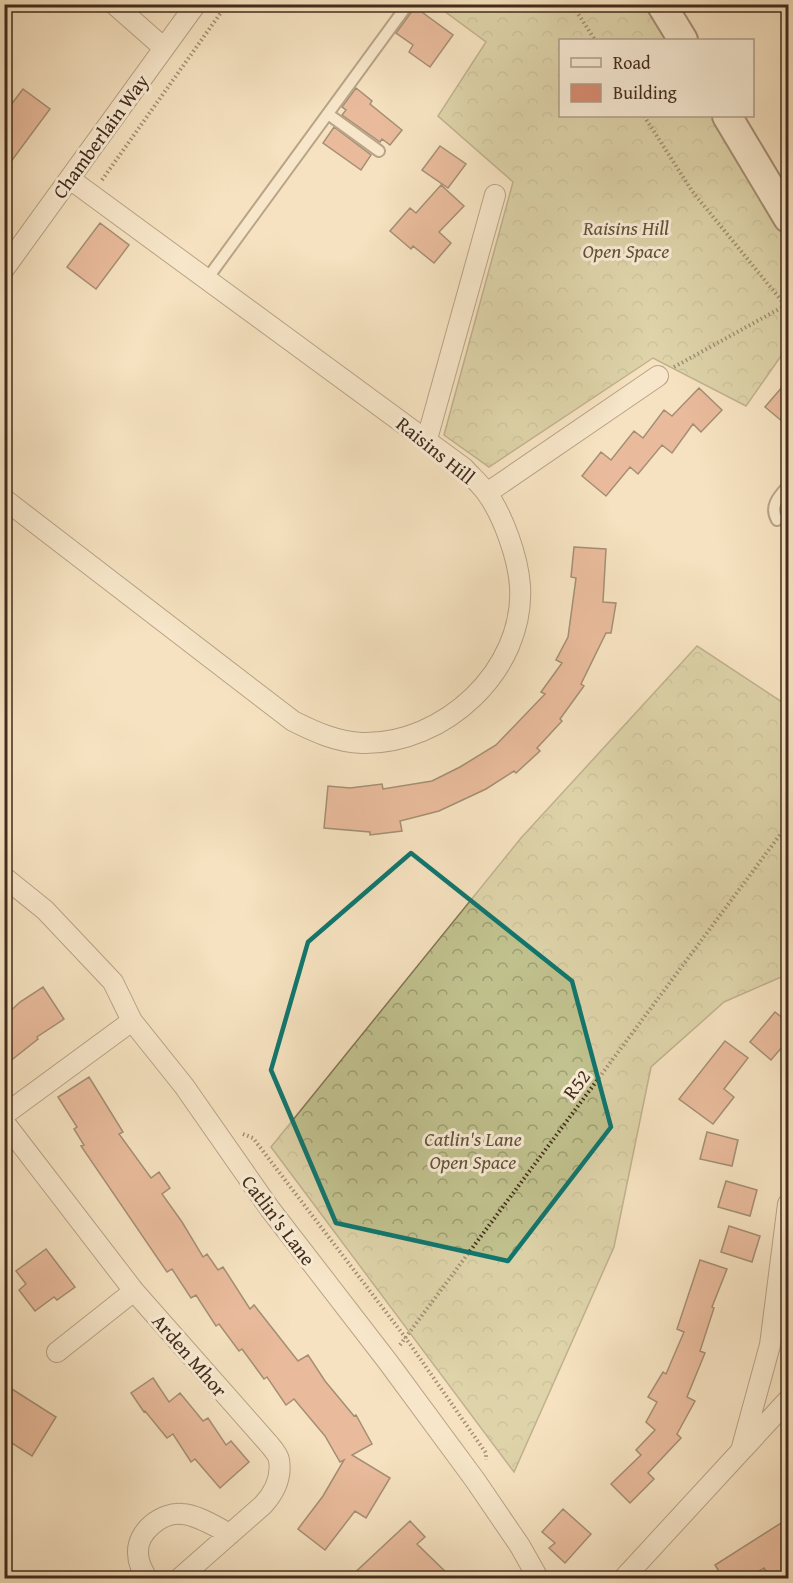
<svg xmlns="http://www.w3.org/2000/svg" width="793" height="1583" font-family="'Gentium Book Plus',serif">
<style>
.forest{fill:url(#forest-crowns);stroke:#827654;stroke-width:1.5}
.building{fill:#d98d72;stroke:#422b1a;stroke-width:1.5}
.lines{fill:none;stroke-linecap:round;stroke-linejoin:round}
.service-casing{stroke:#6f5944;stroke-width:14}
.minor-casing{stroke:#6f5944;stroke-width:22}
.secondary-casing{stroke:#422b1a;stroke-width:32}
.path{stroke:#422b1a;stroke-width:4;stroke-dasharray:1.5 3;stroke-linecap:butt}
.service{stroke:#f9ecd6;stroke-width:10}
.minor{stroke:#f9ecd6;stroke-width:20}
.secondary{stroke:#f9ecd6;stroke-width:28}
.marked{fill:none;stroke:#0f766e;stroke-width:4.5;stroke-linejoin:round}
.labels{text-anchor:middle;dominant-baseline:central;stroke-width:6;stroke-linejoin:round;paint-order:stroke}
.street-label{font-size:20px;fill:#422b1a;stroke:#f9ecd6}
.park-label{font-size:20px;font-style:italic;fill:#625137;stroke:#f9ecd6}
</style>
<defs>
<pattern id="forest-crowns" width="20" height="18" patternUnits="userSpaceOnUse" patternTransform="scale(1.5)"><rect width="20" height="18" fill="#c1c28f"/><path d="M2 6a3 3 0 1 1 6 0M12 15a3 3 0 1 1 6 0" fill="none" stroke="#9e9e74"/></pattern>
</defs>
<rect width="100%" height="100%" fill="#f6e2c0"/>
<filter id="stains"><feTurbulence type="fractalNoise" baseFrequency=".00333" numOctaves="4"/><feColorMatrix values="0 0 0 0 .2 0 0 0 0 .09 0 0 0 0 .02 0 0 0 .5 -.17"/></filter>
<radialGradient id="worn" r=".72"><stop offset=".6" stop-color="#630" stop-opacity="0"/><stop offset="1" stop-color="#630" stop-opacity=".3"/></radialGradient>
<!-- forest -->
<path class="forest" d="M436 5H644L667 40H560V116H714L788 234V346L746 406 653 358 489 467 444 435 513 182 438 116 486 42Z
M697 646 788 706V974L724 1002 651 1067 614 1247 514 1472 271 1147 521 838Z"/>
<!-- building -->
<path class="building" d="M415 7 453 35 430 67 409 52 413 45 396 33Z
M356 88 372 101 370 104 402 130 390 145 382 139 380 142 342 115 346 110 342 107Z
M23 89 50 109 4 171V114Z
M334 127 371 155 361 170 323 143Z
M440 146 466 164 448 188 422 170Z
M441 185 464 206 439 232 451 243 434 263 413 246 411 249 390 231 410 208 416 213Z
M100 223 129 245 96 289 67 267Z
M789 379V427L765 407Z
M699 388 722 410 701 432 693 424 672 453 662 445 638 474 630 467 606 496 582 476 601 452 611 460 634 431 643 438 664 410 672 416Z
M574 547 606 549 603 602 616 603 611 633H606L581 684 584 686 560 719 562 721 537 748 540 751 516 773 514 771 486 789 439 811 400 821 402 831 370 835V832L324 828 328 786 350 788 382 784 383 789 432 781 460 767 496 745 545 694 541 692 562 663 556 660 568 637 576 578 571 577Z
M43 987 64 1019 37 1037 38 1039 4 1066V1017L20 1002Z
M775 1012 789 1023V1039L771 1060 750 1042Z
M725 1041 748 1058 724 1089 734 1097 713 1124 679 1099Z
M89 1077 123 1132 119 1134 151 1178 159 1172 170 1188 162 1194 182 1222 203 1257 207 1254 218 1270 223 1267 250 1309 254 1305 298 1361 308 1355 325 1381 354 1416 356 1415 372 1444 352 1455 390 1478 366 1518 355 1511 325 1550 298 1529 323 1496 344 1460 340 1462 325 1436 294 1399 286 1405 267 1377 264 1379 242 1349 239 1351 219 1324 216 1326 196 1295 191 1298 172 1269 167 1272 81 1146 84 1145 74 1129 77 1127 58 1097Z
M707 1132 738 1140 732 1166 700 1159Z
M726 1181 757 1190 750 1216 718 1207Z
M729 1226 760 1236 752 1262 721 1252Z
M46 1249 75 1287 57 1300 54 1297 35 1311 19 1290 26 1284 16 1271Z
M700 1260 727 1269 712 1307 714 1308 700 1351 705 1353 687 1397 695 1401 677 1434 681 1438 648 1473 654 1479 630 1503 611 1484 641 1455 636 1450 655 1430 646 1422 657 1402 648 1397 663 1372 666 1374 684 1332 677 1329Z
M153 1378 169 1402 180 1393 203 1421 208 1418 226 1445 231 1441 249 1462 220 1488 195 1459 191 1462 173 1434 167 1438 145 1411 144 1412 131 1393Z
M4 1384 56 1417 32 1456 4 1438Z
M563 1509 591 1534 565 1563 549 1548 555 1543 542 1532Z
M789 1518V1567L771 1578 764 1568 747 1578H723L715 1565Z
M410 1521 425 1537 417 1544 452 1578H349Z"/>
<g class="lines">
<defs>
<path id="service" d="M328 114 379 151
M207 279 408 4
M777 520C769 506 779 496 788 486"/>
<path id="minor" d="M114 4 164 48
M4 6 5 4
M4 269 196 4
M427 439 495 195
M487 493 658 376
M4 499 293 721C315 732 337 742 362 743 444 745 525 670 520 586 518 557 503 515 486 492 480 484 471 476 464 468L70 179
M4 877 45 910 113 982 132 1021 184 1086 270 1209 388 1362 475 1480 520 1546 538 1578
M4 1115 132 1021
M4 1122 134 1291 268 1443C272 1448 278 1454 279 1460 282 1478 274 1493 263 1505L180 1578
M57 1352 134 1291
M743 1449 788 1400
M147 1578C142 1570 138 1563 138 1553 137 1531 162 1512 182 1514 198 1515 216 1527 230 1534
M624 1578 741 1451 770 1345 788 1204"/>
<path id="secondary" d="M661 4 683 40
M727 116 788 218"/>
</defs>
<!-- service casing -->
<use href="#service" class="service-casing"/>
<!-- minor casing -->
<use href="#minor" class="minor-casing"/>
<!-- secondary casing -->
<use href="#secondary" class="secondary-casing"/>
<!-- path -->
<path class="path" d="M570 4 575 9 595 40
M644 116 692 191 785 305
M102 180 227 4
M674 367 788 304
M243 1134 253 1138 405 1337 486 1453V1460
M400 1345 788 824"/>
<!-- service -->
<use href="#service" class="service"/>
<!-- minor -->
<use href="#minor" class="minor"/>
<!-- secondary -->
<use href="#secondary" class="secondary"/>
</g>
<!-- marked area -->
<path d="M0 0H793V1583H0ZM411 853 572 981 611 1127 508 1261 336 1223 271 1070 308 942Z" fill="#f6e2c0" fill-opacity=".55" fill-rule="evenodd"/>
<path class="marked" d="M411 853 572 981 611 1127 508 1261 336 1223 271 1070 308 942Z"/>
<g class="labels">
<!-- street labels -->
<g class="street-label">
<text transform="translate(100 136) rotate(-54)">Chamberlain Way</text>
<text transform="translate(436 450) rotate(39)">Raisins Hill</text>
<text transform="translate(576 1084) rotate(-53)">R52</text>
<text transform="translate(279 1220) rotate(53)">Catlin's Lane</text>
<text transform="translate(190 1355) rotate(49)">Arden Mhor</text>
</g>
<!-- park labels -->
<g class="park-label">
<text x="626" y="227">Raisins Hill<tspan x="626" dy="23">Open Space</tspan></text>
<text x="473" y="1138">Catlin's Lane<tspan x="473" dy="23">Open Space</tspan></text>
</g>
</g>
<!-- margin -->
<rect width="793" height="1583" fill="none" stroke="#f6e2c0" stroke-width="24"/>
<rect x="6" y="6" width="781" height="1571" fill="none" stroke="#422b1a" stroke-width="3"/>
<rect x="12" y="12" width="769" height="1559" fill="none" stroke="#422b1a" stroke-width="1.5"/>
<!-- legend -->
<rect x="559" y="39" width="195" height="78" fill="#f9ecd6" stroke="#b09f8b" stroke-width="1.5"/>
<rect x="571" y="58" width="30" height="9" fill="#f9ecd6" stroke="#b09f8b" stroke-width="1.5"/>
<text x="613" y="69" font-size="18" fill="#422b1a">Road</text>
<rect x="571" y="84" width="30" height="18" fill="#d98d72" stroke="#b09f8b" stroke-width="1.5"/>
<text x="613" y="99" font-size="18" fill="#422b1a">Building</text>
<rect width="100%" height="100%" filter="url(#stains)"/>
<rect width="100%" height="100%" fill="url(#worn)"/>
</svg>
